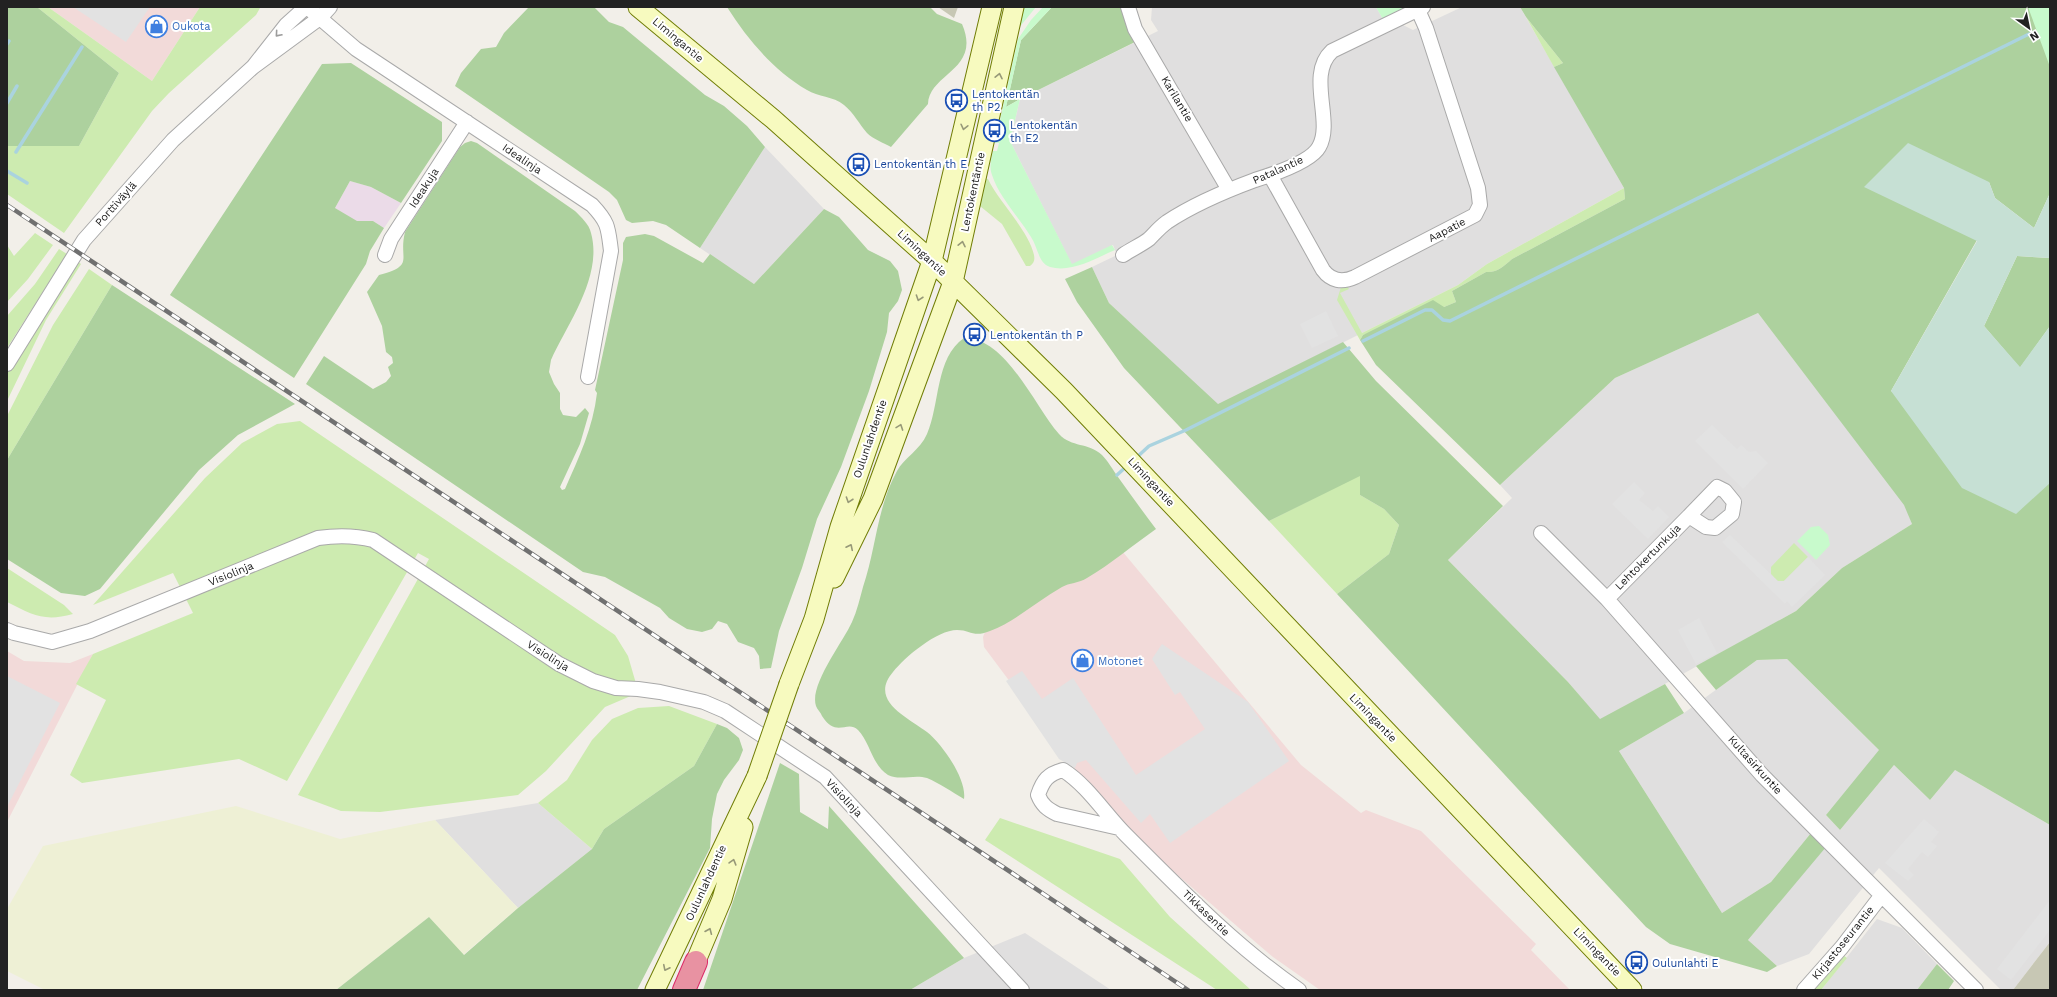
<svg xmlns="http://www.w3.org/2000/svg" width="2057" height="997" font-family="'Work Sans',sans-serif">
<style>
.residential{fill:#e0dfdf}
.commercial{fill:#f2dad9}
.industrial{fill:#ebdbe8}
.construction{fill:#c7c7b4}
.farmland{fill:#eef0d5}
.grass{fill:#cdebb0}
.forest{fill:#add19e}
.wetland{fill:#c6e0d4}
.park{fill:#c8facc}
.parking{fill:#e2e2e2}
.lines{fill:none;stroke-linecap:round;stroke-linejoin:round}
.stream{stroke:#aad3df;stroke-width:3.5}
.street-casing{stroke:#a9a9a9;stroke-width:16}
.secondary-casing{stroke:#707d05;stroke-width:21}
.highway-casing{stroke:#dc2a67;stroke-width:24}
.street{stroke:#fff;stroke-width:14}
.secondary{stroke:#f7fabf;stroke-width:19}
.highway{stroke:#e892a2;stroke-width:22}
.rail-casing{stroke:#707070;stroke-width:4.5}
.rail{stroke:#fff;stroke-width:3;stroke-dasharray:9;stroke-linecap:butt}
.secondary-bridge-casing{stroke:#707d05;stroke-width:21;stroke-linecap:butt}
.secondary-bridge{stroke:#f7fabf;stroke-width:19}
.oneway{stroke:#9c9c9c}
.oneway2{stroke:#979978}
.labels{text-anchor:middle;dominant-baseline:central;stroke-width:4;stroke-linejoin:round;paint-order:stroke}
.shop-label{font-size:11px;fill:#366cbe;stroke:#fff;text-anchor:start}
.street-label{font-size:11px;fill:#222;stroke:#fff}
.transit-label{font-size:11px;fill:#164399;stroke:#fff;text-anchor:start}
</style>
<rect width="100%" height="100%" fill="#f2efe9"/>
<!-- residential -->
<path class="residential" d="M1152 7H1376L1390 31 1403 25 1413 30 1462 7H1520L1624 188 1487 264 1458 285 1218 405 1109 303 1092 267 1117 255 1113 245 1072 265 1010 141 1020 99 1158 31 1151 20Z
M765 147 824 209 754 284 700 248Z
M1758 313 1905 505 1912 524 1842 568 1796 611 1600 720 1568 682 1448 560 1512 498 1500 485 1615 378Z
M1787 659 1880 751 1826 815 1840 830 1894 765 1930 800 1955 770 2050 825V942L2013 990H2001L1879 868 1809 954 1777 966 1748 940 1825 847 1811 833 1771 882 1722 913 1619 751 1684 713 1757 660Z
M538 803 592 849 518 908 435 820Z
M1877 919 1902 928 1937 964 1917 990H1821Z
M1025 933 1111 990H910L964 958Z"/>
<!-- commercial -->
<path class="commercial" d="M48 7H200L152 81Z
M1117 545 1301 765 1361 813 1366 810 1421 831 1536 944 1531 950 1570 990H1320L1273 957 1153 854 1079 774 984 647 983 637 988 624Z
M7 651 24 661 70 663 93 654 7 822Z"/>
<!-- industrial -->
<path class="industrial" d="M350 181 371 187 401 203 384 228 373 221 357 222 335 208Z"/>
<!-- construction -->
<path class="construction" d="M938 7H958L954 18Z
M2050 942V990H2013Z"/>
<!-- farmland -->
<path class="farmland" d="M236 806 340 839 435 820 518 908 463 955 429 917 336 990H45L7 971V909L43 846Z"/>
<!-- grass -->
<path class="grass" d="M37 7H48L152 81 200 7 260 8 256 15 169 93 152 111 64 233 7 194V146H79L119 73Z
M1526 17 1563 63 1554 67Z
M981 178 988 179C999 202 1029 231 1034 255 1035 260 1034 263 1030 266H1026L1002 224 975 202Z
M1624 188 1625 199 1512 259C1504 266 1497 273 1486 272L1452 291 1456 302 1444 307 1363 335 1360 340 1337 300 1341 287 1347 286 1349 289 1340 293 1362 333 1458 285 1487 264Z
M35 233 53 245 28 279 7 302V245L14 256Z
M59 249 67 254 7 348V316L35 284Z
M77 261 81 264 46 320 7 401V371Z
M89 269 112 285 7 460V416L53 325Z
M300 421 615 635 628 656 637 687 633 695 605 707 546 771 518 795 380 812 341 811 298 795 429 559 418 553 287 781 239 759 82 783 70 775 106 700 76 684 93 654 193 613 173 573 93 605 205 478 242 443 277 424Z
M1360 475V495L1384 509 1399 525 1389 554 1337 594 1269 521Z
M1794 543 1808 557 1784 581H1777L1771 574V567Z
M7 568 64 605 73 614C44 622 33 615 7 602Z
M669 706 717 724 694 766 604 829 592 849 538 803 567 780 592 740 612 719 638 708Z
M1000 818 1120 859 1170 917 1251 990H1217L985 840Z
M1843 955 1847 958 1821 990H1814Z"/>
<!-- forest -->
<path class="forest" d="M7 7H37L119 73 79 146H7Z
M529 7H594L609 22 623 27 705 95 724 106 747 126 765 147 700 248 666 225 653 221 632 223 626 220 617 200 609 192 455 86 461 73 481 49 496 47 504 33Z
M727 7H930L937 14 962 24C982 70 929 73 928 104L891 147C884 143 873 139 867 133 859 124 854 113 844 105 833 96 818 97 807 90 773 70 748 40 727 7Z
M1052 7H1124L1137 41 1020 99 1006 107 1021 40Z
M1520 7H2050V193L2034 228 1995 198 1989 182 1977 240 1891 391 2047 483H2050V825L1955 770 1930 800 1894 765 1840 830 1826 815 1879 750 1787 659 1757 660 1716 690 1696 666 1796 611 1842 568 1912 524 1904 505 1758 313 1615 378 1500 485 1376 365 1360 340 1363 335 1433 300 1444 307 1456 302 1452 291 1486 272C1497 273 1504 266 1512 259L1625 199 1624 188 1554 67 1563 63 1526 17Z
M351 63 442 122V141L401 203 371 187 350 181 335 208 357 221H373L384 228 370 251 366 264 294 378 170 295 322 64Z
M471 141 477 143 575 211C581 217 589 224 591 233 603 276 568 323 551 360L549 372 554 384 560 393V409L563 415 576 417 585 408 589 413 580 444 560 487 562 490 565 489C579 457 593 428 597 393L595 390 623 260V243L626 237 645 234 654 236 703 263 710 254 754 284 824 209 839 217 868 250 890 261 898 271 902 290 898 301 889 313 887 332 869 391 841 467 817 519 802 568 779 631 771 668 760 669 759 656 754 648 738 642 727 624 718 621 712 629 702 632 687 629 669 618 660 608 605 577 583 572 306 384 324 356 373 389 386 382 391 376 388 367 393 363 392 357 386 352 382 326 367 292 379 275C416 265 398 260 405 232L460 147 465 143Z
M2017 256 2050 258V326L2020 368 1984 326Z
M1092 267 1109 303 1218 404 1343 342 1376 381 1503 506 1448 560 1568 682 1600 719 1665 684 1684 713 1619 751 1722 913 1771 882 1811 833 1826 847 1748 940 1777 966 1767 972 1670 944 1646 927 1337 594 1389 554 1399 525 1384 509 1360 495V476L1269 521 1124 368 1077 302 1065 279Z
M112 285 295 404 238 435 199 470 100 589 85 596 61 593 7 559V460Z
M964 338C1006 337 1035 407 1059 434 1072 448 1088 442 1102 455 1108 461 1113 470 1118 477 1131 495 1143 512 1156 529 1133 545 1111 564 1087 578 1079 583 1069 583 1062 587 1037 601 1016 621 990 631 973 638 971 630 957 630 937 630 905 657 893 672 868 701 909 718 927 732 942 744 967 779 964 799 952 792 939 783 927 778 914 774 900 781 888 775 872 765 870 742 858 730 847 719 837 739 822 716 821 713 817 709 816 706 809 685 843 642 852 622 857 611 860 598 863 587 876 549 877 507 897 471 904 458 920 450 927 434 940 405 935 358 964 338Z
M717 724 727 728 739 738 743 750 739 760 724 780 717 794 712 819 710 848 637 990H336L429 917 464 955 518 908 592 849 604 829 694 766Z
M780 763 799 774 800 812 828 829 829 806 964 958 910 990H703Z
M1937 964 1954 981 1948 990H1917Z"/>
<!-- wetland -->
<path class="wetland" d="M1908 143 1989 182 1995 198 2034 228 2050 193V258L2017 256 1984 326 2020 367 2050 326V483L2016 514 1962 488 1891 391 1977 241 1864 187Z"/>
<!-- park -->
<path class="park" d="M1017 7H1036L1018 29Z
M1043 7H1052L1021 40 1006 107 1020 99 1010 141 1072 264 1112 245 1115 250C1096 258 1072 273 1050 267 1038 263 1038 247 1031 237 1019 217 999 197 992 175 989 167 991 159 993 151H997L999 143H995L1018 39 1031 20Z
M1376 7H1411L1384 21Z
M2028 7H2050V67Z
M1819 526 1828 535 1830 545 1816 560 1797 541 1811 527Z"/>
<!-- parking -->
<path class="parking" d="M73 7H150L126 42Z
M1326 311 1338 336 1312 348 1300 324Z
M1712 425 1737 449 1741 445 1749 452 1756 451 1768 463 1743 489 1695 441Z
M1634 482 1645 493 1639 500 1653 511 1658 506 1669 517 1648 539 1612 504Z
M1730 535 1778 581H1784L1808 557 1825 575 1792 607 1787 601 1785 604 1722 542Z
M1699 618 1717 653 1696 664 1678 630Z
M1162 644 1248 702 1289 761 1170 843 1150 814 1141 823 1086 760 1077 763 1075 768 1059 759 1006 681 1022 671 1042 699 1073 678 1136 775 1205 729 1180 692 1175 695 1152 659Z
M7 676 60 703 7 807Z
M1924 819 1939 832 1931 842 1937 846 1928 857 1922 852 1908 869 1914 875 1908 881 1885 863Z
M2050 900V930L2011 980 1997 969Z"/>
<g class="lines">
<!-- stream -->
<path class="stream" d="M7 44 9 41
M7 103 17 86
M16 152 82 47
M7 171 27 183
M1363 341 1425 310H1432L1443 320 1450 321 2029 34
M1136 458 1149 446 1186 430 1349 348
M1117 475 1128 465"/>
<defs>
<path id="street" d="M306 7 286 25 253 67 321 17 330 7
M307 7 356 49 592 205C609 223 608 228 611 251L588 377
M1128 7 1135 29 1229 190
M1270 175 1323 270C1331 281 1342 283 1355 277L1475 215 1480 205 1478 188 1426 28 1418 10
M385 255 391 239 467 122
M1123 255C1132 249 1141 245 1149 239 1155 233 1160 227 1167 222 1191 206 1228 190 1255 180 1271 175 1311 162 1319 147 1334 121 1306 75 1332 51L1423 7
M7 364 84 240 173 140 253 67
M1541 533 1607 599 1762 775 1976 990
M1607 599 1689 516 1706 527 1715 528 1732 514 1734 502 1725 491 1717 487 1689 516
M7 630 14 633 52 642 90 631 318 538C338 535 354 535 373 540L559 664 593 681 616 688 638 689 660 692 704 702 725 711 825 777 1022 990
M1119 828 1057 814C1047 809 1042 805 1038 795 1043 780 1048 774 1063 770 1088 786 1105 814 1126 835 1181 890 1235 946 1299 990
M1804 990 1842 947 1881 896"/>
<path id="secondary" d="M638 7 773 119 932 261 1064 391 1632 990
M834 578 873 499 953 282 1014 7
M789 684 814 619 840 527 932 261 992 7
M690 975 722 899 743 827
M655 990 757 776"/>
<path id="highway" d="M684 990 696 962"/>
</defs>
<!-- street casing -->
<use href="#street" class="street-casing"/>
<!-- secondary casing -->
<use href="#secondary" class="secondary-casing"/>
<!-- highway casing -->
<use href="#highway" class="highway-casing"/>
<!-- street -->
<use href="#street" class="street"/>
<!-- secondary -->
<use href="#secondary" class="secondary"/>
<!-- highway -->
<use href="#highway" class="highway"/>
<defs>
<path id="rail" d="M7 205 1188 990"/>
</defs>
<!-- rail casing -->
<use href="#rail" class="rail-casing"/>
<!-- rail -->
<use href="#rail" class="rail"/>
<defs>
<path id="secondary-bridge" d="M757 776 789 684"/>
</defs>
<!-- secondary-bridge casing -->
<use href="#secondary-bridge" class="secondary-bridge-casing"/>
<!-- secondary-bridge -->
<use href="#secondary-bridge" class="secondary-bridge"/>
</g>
<!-- one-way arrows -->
<defs><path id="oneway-chevron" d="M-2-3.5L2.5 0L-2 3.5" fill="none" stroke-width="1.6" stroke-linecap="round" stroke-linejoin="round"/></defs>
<use class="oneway" href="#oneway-chevron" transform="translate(278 34) rotate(131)"/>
<g class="oneway2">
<use href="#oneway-chevron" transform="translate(999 76) rotate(-78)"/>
<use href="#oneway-chevron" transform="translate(964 127) rotate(103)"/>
<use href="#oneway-chevron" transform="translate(962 244) rotate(-78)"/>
<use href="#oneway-chevron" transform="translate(919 298) rotate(109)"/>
<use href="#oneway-chevron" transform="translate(900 427) rotate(-70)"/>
<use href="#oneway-chevron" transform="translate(849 500) rotate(109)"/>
<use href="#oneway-chevron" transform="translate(850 547) rotate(-64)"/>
<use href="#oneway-chevron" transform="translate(733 862) rotate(-74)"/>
<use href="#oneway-chevron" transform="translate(709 931) rotate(-67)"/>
<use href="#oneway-chevron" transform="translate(666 968) rotate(116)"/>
</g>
<!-- icons -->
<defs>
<symbol id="shop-ring" viewBox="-11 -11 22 22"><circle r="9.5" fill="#fff" stroke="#3f7fe0" stroke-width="1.5"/><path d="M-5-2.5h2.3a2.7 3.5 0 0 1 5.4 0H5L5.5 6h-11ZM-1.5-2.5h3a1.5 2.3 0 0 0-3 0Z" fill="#3f7fe0"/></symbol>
<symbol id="bus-ring" viewBox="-11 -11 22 22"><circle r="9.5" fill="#fff" stroke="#1a4fb4" stroke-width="1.5"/><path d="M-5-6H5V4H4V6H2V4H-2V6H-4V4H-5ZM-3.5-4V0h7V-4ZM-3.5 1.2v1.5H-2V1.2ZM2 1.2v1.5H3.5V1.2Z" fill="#1a4fb4"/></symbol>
</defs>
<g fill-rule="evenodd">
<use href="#shop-ring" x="144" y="14" width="25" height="25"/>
<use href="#bus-ring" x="944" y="88" width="25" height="25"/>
<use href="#bus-ring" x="982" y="118" width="25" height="25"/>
<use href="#bus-ring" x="846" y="152" width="25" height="25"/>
<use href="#bus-ring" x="962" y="322" width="25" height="25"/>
<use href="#shop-ring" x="1070" y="648" width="25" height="25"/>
<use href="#bus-ring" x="1624" y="950" width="25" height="25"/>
</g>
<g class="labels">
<!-- shop labels -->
<g class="shop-label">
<text x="172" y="26">Oukota</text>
<text x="1098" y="661">Motonet</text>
</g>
<!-- street labels -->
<g class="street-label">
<text transform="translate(678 40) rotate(40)">Limingantie</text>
<text transform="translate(1177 99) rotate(59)">Karilantie</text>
<text transform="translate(522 159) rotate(34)">Idealinja</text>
<text transform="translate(1278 170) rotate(-24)">Patalantie</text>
<text transform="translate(424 188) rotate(-57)">Ideakuja</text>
<text transform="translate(973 192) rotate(-78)">Lentokentäntie</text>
<text transform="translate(116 204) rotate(-48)">Porttiväylä</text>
<text transform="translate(1447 230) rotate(-27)">Aapatie</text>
<text transform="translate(922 253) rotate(43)">Limingantie</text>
<text transform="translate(870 439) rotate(-71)">Oulunlahdentie</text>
<text transform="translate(1151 482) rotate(47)">Limingantie</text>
<text transform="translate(1648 557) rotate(-45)">Lehtokertunkuja</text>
<text transform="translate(231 574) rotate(-22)">Visiolinja</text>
<text transform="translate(548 656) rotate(32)">Visiolinja</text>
<text transform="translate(1373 718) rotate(46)">Limingantie</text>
<text transform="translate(1755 765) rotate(48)">Kultasirkuntie</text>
<text transform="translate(844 798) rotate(47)">Visiolinja</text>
<text transform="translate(706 883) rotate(-65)">Oulunlahdentie</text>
<text transform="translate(1206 913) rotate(44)">Tikkasentie</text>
<text transform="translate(1843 943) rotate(-51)">Kirjastoseurantie</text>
<text transform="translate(1597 952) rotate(46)">Limingantie</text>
</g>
<!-- transit labels -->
<g class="transit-label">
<text x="972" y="94">Lentokentän<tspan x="972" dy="13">th P2</tspan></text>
<text x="1010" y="125">Lentokentän<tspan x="1010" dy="13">th E2</tspan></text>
<text x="874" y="164">Lentokentän th E</text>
<text x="990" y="335">Lentokentän th P</text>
<text x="1652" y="963">Oulunlahti E</text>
</g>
</g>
<!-- border -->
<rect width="2057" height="997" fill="none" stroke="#222222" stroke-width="16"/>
<!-- north arrow -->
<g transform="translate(2029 28) rotate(147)" stroke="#ffffff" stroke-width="3" paint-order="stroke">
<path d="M0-3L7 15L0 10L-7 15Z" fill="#222222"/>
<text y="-6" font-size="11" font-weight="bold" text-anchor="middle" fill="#222222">N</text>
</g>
</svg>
